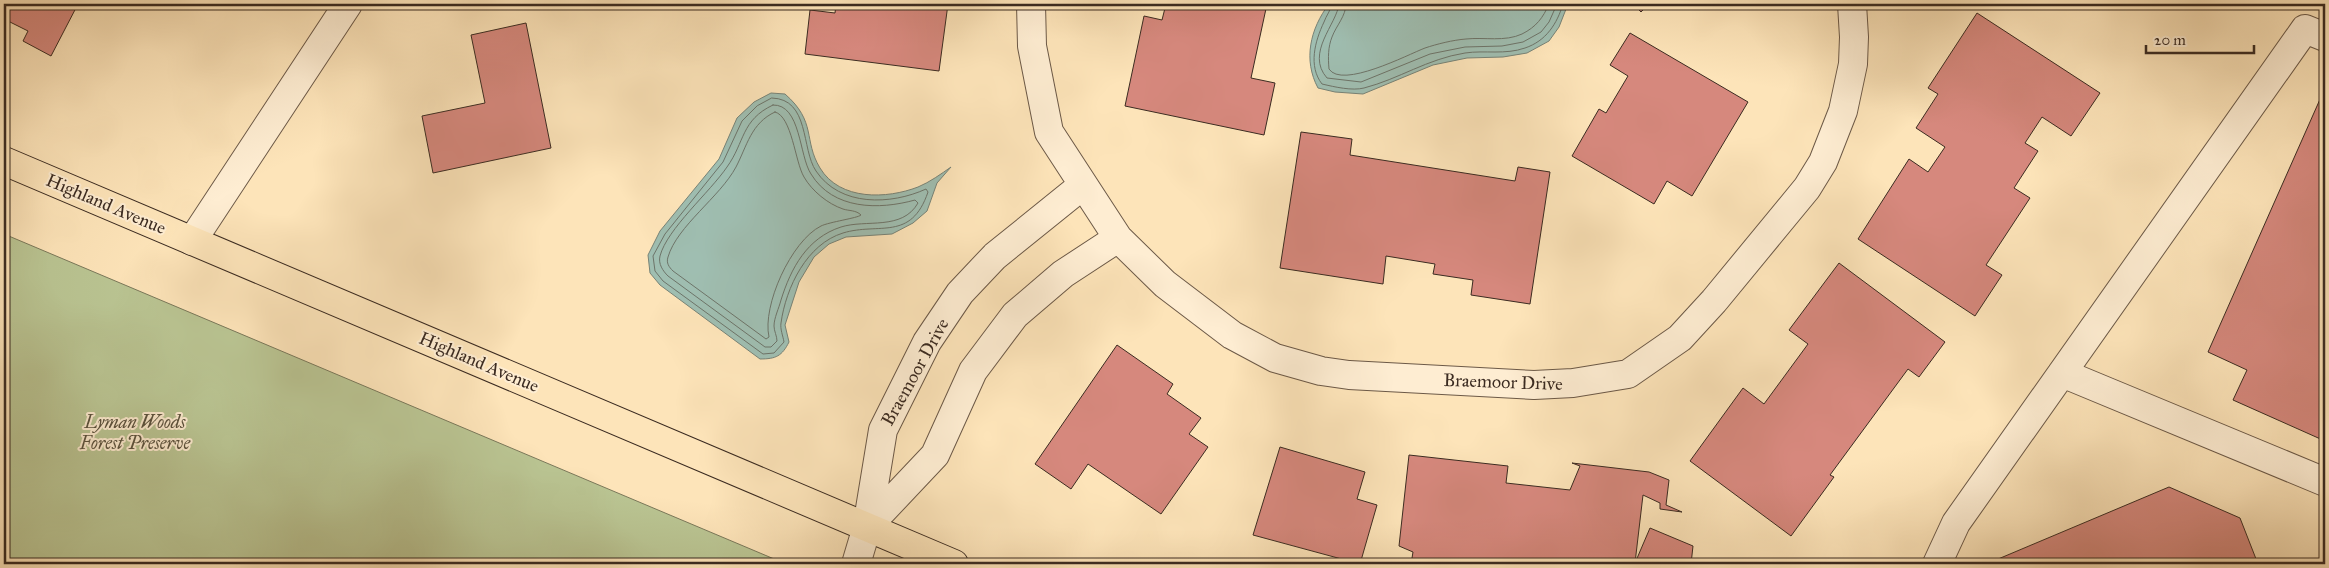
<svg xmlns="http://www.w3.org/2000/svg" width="2329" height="568" font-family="'IM FELL Great Primer',serif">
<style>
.green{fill:#bac593;stroke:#7a785a}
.water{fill:#9fbeb1;stroke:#778377}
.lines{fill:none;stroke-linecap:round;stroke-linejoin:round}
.shore{stroke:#6d7469;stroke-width:1}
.building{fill:#d6887d;stroke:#3b2b21}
.minor-casing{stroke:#6c5947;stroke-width:30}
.major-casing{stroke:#3b2b21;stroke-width:30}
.minor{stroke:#feedd2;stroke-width:28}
.major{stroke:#fde4b9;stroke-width:28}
.labels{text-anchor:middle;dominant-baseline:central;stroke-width:4;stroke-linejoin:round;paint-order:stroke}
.street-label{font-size:18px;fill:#3b2b21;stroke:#feedd2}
.park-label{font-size:18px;font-style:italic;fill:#5b523e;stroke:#feedd2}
</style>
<rect width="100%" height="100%" fill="#fde4b9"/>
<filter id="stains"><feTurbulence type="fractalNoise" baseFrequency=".004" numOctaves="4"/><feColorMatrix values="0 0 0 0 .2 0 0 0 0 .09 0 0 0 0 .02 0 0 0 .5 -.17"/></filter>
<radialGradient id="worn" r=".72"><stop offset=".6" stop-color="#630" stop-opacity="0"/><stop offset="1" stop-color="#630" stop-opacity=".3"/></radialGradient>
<!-- green -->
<path class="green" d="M4 234 786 564H4Z"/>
<!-- water -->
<path class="water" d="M1329 4H1568L1559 27 1549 41 1527 53 1503 57 1467 58 1433 65 1363 94 1335 92 1318 88C1303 60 1310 29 1329 4Z
M771 93 785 94C817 122 803 140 820 168 840 201 887 199 918 187 930 182 941 174 951 167L937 183 927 211 913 223 892 234 846 237 829 244 814 257 799 282 785 325 789 342C782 356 776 359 760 359L660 285 650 273 648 255 660 231 719 159 737 118 754 102Z"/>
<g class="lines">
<!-- shore -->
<path class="shore" d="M1332 4C1331 10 1326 16 1324 22 1315 41 1308 66 1322 84 1335 87 1352 91 1364 88 1399 79 1427 59 1465 53 1485 50 1505 55 1525 48 1546 41 1557 24 1563 4
M1339 4C1337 24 1305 53 1327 78L1361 82 1430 54 1465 47 1502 46 1523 42 1541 32 1549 22 1557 4
M1346 4C1346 16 1336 26 1332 37 1328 47 1328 58 1329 69 1342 89 1407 55 1425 48 1437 44 1453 40 1466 39 1484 37 1505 42 1522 34 1536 27 1543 18 1549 4
M772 98C810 99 801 149 816 171 840 207 891 205 926 189L928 192C911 242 879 222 843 233 807 244 786 287 781 323 780 329 783 336 784 342L774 353 763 354 663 281 655 271 653 256 665 234 723 162 742 121 757 106Z
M773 105C801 104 799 156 811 174 833 210 879 210 915 200L918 203C902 231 866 219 841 227 807 238 791 268 781 300 779 308 774 318 774 326 774 331 777 336 777 341L771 347H765L668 276C663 271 658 264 660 256 667 229 710 192 727 167 745 142 741 120 773 105Z
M775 112C792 116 795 162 804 177 812 191 828 204 843 209 849 211 856 210 861 215 858 218 829 222 821 226 791 241 762 306 769 337L766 339 673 271C669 267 666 263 668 257 677 226 720 197 736 167 747 146 751 123 775 112Z"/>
</g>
<!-- building -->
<path class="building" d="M4 4H78L51 56 23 41 28 31 4 19Z
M836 4H948L939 71 805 54 810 10 835 13Z
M1166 4H1267L1251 78 1275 83 1264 135 1125 106 1144 16 1162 20Z
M1633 4H1649L1641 12Z
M1977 13 2100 93 2071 136 2042 117 2025 143 2038 151 2014 188 2030 198 1986 265 2002 275 1975 316 1858 239 1909 159 1928 172 1945 147 1916 128 1938 94 1928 88Z
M526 23 551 148 433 173 422 116 485 103 471 35Z
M1630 33 1748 102 1692 196 1667 181 1654 204 1572 156 1599 109 1606 113 1628 76 1610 65Z
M2325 88V441L2233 400 2247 370 2208 352Z
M1301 132 1352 139 1350 155 1515 181 1518 167 1550 172 1530 304 1471 295 1473 280 1433 274 1435 264 1386 256 1383 284 1280 268Z
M1839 263 1945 342 1919 377 1908 369 1830 475 1834 477 1791 536 1690 461 1743 388 1764 404 1808 344 1789 330Z
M1117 345 1173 384 1167 394 1201 418 1189 434 1208 447 1161 514 1088 464 1071 489 1035 464Z
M1280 447 1365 472 1357 499 1377 505 1360 564 1253 535Z
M1409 455 1508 466 1506 483 1570 490 1580 466 1572 463 1649 472 1669 480 1666 505 1682 512 1660 509V503L1643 495 1635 563 1650 528 1693 546 1691 564H1411L1413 552 1399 546Z
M2169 487 2240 518 2258 564H1990L1991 562Z"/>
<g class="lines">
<defs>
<path id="minor" d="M1031 4 1032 46 1049 132 1118 238 1165 284 1232 335 1275 358 1321 371 1349 375 1534 385 1573 383 1628 374 1680 338 1714 301 1807 188 1823 162 1843 111 1853 64 1854 37 1852 4
M192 241 348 4
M2062 373 2325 482
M867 527 935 455 973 371 1015 315 1063 274 1118 238
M856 564 867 527 883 430 927 342 960 293 995 256 1083 185
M1937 564 1956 523 2305 29 2325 37"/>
<path id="major" d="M4 161 954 564"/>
</defs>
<!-- minor casing -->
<use href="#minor" class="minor-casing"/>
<!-- major casing -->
<use href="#major" class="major-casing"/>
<!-- minor -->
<use href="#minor" class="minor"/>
<!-- major -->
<use href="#major" class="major"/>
</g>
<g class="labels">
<!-- street labels -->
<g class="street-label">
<text transform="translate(106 204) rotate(23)">Highland Avenue</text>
<text transform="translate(479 362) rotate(23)">Highland Avenue</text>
<text transform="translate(915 372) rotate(-61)">Braemoor Drive</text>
<text transform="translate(1503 382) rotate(2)">Braemoor Drive</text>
</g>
<!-- park labels -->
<g class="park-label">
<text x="135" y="422">Lyman Woods<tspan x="135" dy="21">Forest Preserve</tspan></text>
</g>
</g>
<!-- margin -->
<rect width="2329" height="568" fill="none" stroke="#fde4b9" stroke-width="20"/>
<rect x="5" y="5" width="2319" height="558" fill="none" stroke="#3b2b21" stroke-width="2.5"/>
<rect x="10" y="10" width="2309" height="548" fill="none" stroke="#3b2b21"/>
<!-- scale -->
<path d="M2146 45v8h108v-8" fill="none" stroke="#3b2b21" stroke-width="2.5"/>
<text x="2154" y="45" font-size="15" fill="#3b2b21" stroke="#feedd2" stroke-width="4" paint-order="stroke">20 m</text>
<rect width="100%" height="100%" filter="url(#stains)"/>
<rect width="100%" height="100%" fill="url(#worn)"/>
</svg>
